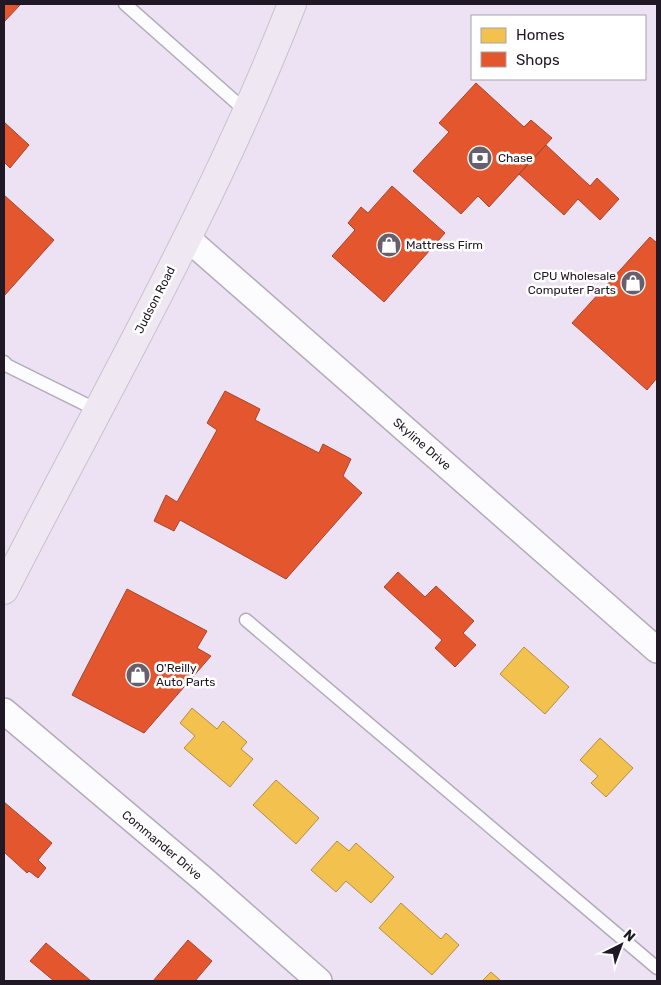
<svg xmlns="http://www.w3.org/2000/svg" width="661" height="985" font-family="Rubik,sans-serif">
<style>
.homes{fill:#f2c14e;stroke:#b38e41}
.shops{fill:#e4572e;stroke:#a9442b}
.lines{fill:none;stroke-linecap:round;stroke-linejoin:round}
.lane-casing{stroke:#b3aab9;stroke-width:15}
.street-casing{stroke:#b3aab9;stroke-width:28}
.primary-casing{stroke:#c8c2cb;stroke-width:30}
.lane{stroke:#fcfbfd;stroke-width:12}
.street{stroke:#fcfbfd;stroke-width:25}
.primary{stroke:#efe8f2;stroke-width:28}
.labels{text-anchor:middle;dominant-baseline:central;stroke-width:5;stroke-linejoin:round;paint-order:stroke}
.poi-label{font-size:12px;fill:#201824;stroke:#fff;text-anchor:start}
.street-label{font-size:12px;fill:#201824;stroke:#fff}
</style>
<rect width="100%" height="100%" fill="#ede2f4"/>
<!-- homes -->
<path class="homes" d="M524 647 569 687 545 714 500 674Z
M192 708 217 729 223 721 247 742 241 749 253 759 230 787 184 748 195 736 180 723Z
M600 738 633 768 606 797 591 783 598 776 580 760Z
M276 780 319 818 296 844 253 805Z
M337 841 349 851 356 843 394 877 371 903 346 881 336 892 311 870Z
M401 903 441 939 446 933 459 945 432 975 379 928Z
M491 972 501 981H482Z"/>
<!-- shops -->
<path class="shops" d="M4 4 20 5 4 22Z
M476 83 524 127 531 120 552 138 489 207 478 196 461 214 413 171 449 132 439 123Z
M4 122 29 145 10 168 4 162Z
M546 145 590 186 597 178 619 199 600 220 578 199 564 215 519 174Z
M392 186 445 233 384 302 332 256 355 230 348 223 361 207 368 213Z
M4 195 54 240 4 296Z
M650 237 657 243V378L647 390 572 323Z
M225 391 260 409 255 420 319 453 323 444 351 459 343 476 362 493 286 579 180 520 174 531 154 521 166 495 177 502 217 430 207 423Z
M398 572 425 597 436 586 474 621 463 633 476 645 455 667 435 648 442 640 384 587Z
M127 589 207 631 197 648 211 656 144 733 72 695Z
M4 802 52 843 38 860 46 868 38 878 29 871 27 873 4 852Z
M188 940 212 961 195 981H153Z
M46 943 91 981H54L30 961Z"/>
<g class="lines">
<defs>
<path id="lane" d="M125 4 247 112
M4 362 8 366 97 410
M246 620 657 968"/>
<path id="street" d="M187 238 657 650
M4 711 203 879 319 981"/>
<path id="primary" d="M4 590C103 396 213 207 292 4"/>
</defs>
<!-- lane casing -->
<use href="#lane" class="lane-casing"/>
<!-- street casing -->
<use href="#street" class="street-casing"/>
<!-- primary casing -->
<use href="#primary" class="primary-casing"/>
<!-- lane -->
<use href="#lane" class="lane"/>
<!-- street -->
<use href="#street" class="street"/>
<!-- primary -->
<use href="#primary" class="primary"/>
</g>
<!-- icons -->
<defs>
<symbol id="bank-disc" viewBox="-11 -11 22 22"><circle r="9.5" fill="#685f6d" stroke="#fff"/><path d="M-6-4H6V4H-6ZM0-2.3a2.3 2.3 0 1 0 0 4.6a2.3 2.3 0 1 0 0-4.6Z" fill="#fff"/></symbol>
<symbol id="shop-disc" viewBox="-11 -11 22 22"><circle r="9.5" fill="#685f6d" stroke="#fff"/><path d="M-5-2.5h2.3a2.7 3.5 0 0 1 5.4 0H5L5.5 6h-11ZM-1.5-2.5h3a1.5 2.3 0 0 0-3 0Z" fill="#fff"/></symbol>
</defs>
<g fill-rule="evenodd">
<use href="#bank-disc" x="466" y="144" width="28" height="28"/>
<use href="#shop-disc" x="375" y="231" width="28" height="28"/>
<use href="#shop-disc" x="619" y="269" width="28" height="28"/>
<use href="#shop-disc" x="124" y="661" width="28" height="28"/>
</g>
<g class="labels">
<!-- poi labels -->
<g class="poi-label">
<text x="498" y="158">Chase</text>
<text x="406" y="245">Mattress Firm</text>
<text x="616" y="276" text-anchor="end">CPU Wholesale<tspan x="616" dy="14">Computer Parts</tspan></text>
<text x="156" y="668">O'Reilly<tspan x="156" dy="14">Auto Parts</tspan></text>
</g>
<!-- street labels -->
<g class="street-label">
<text transform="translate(155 300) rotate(-63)">Judson Road</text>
<text transform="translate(422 444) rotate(41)">Skyline Drive</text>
<text transform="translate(162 845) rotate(40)">Commander Drive</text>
</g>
</g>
<!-- border -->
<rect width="661" height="985" fill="none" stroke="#201824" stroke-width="10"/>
<!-- legend -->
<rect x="471" y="15" width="175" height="65" fill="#ffffff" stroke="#a6a3a7"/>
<rect x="481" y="28" width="25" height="15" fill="#f2c14e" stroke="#a6a3a7"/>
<text x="516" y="40" font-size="15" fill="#201824">Homes</text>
<rect x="481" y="52" width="25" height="15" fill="#e4572e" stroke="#a6a3a7"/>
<text x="516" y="65" font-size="15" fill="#201824">Shops</text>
<!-- north arrow -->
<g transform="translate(621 945) rotate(42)" stroke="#ffffff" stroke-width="4" paint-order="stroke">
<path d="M0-4L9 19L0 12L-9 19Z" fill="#201824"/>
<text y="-8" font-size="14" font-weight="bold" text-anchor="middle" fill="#201824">N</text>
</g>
</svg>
